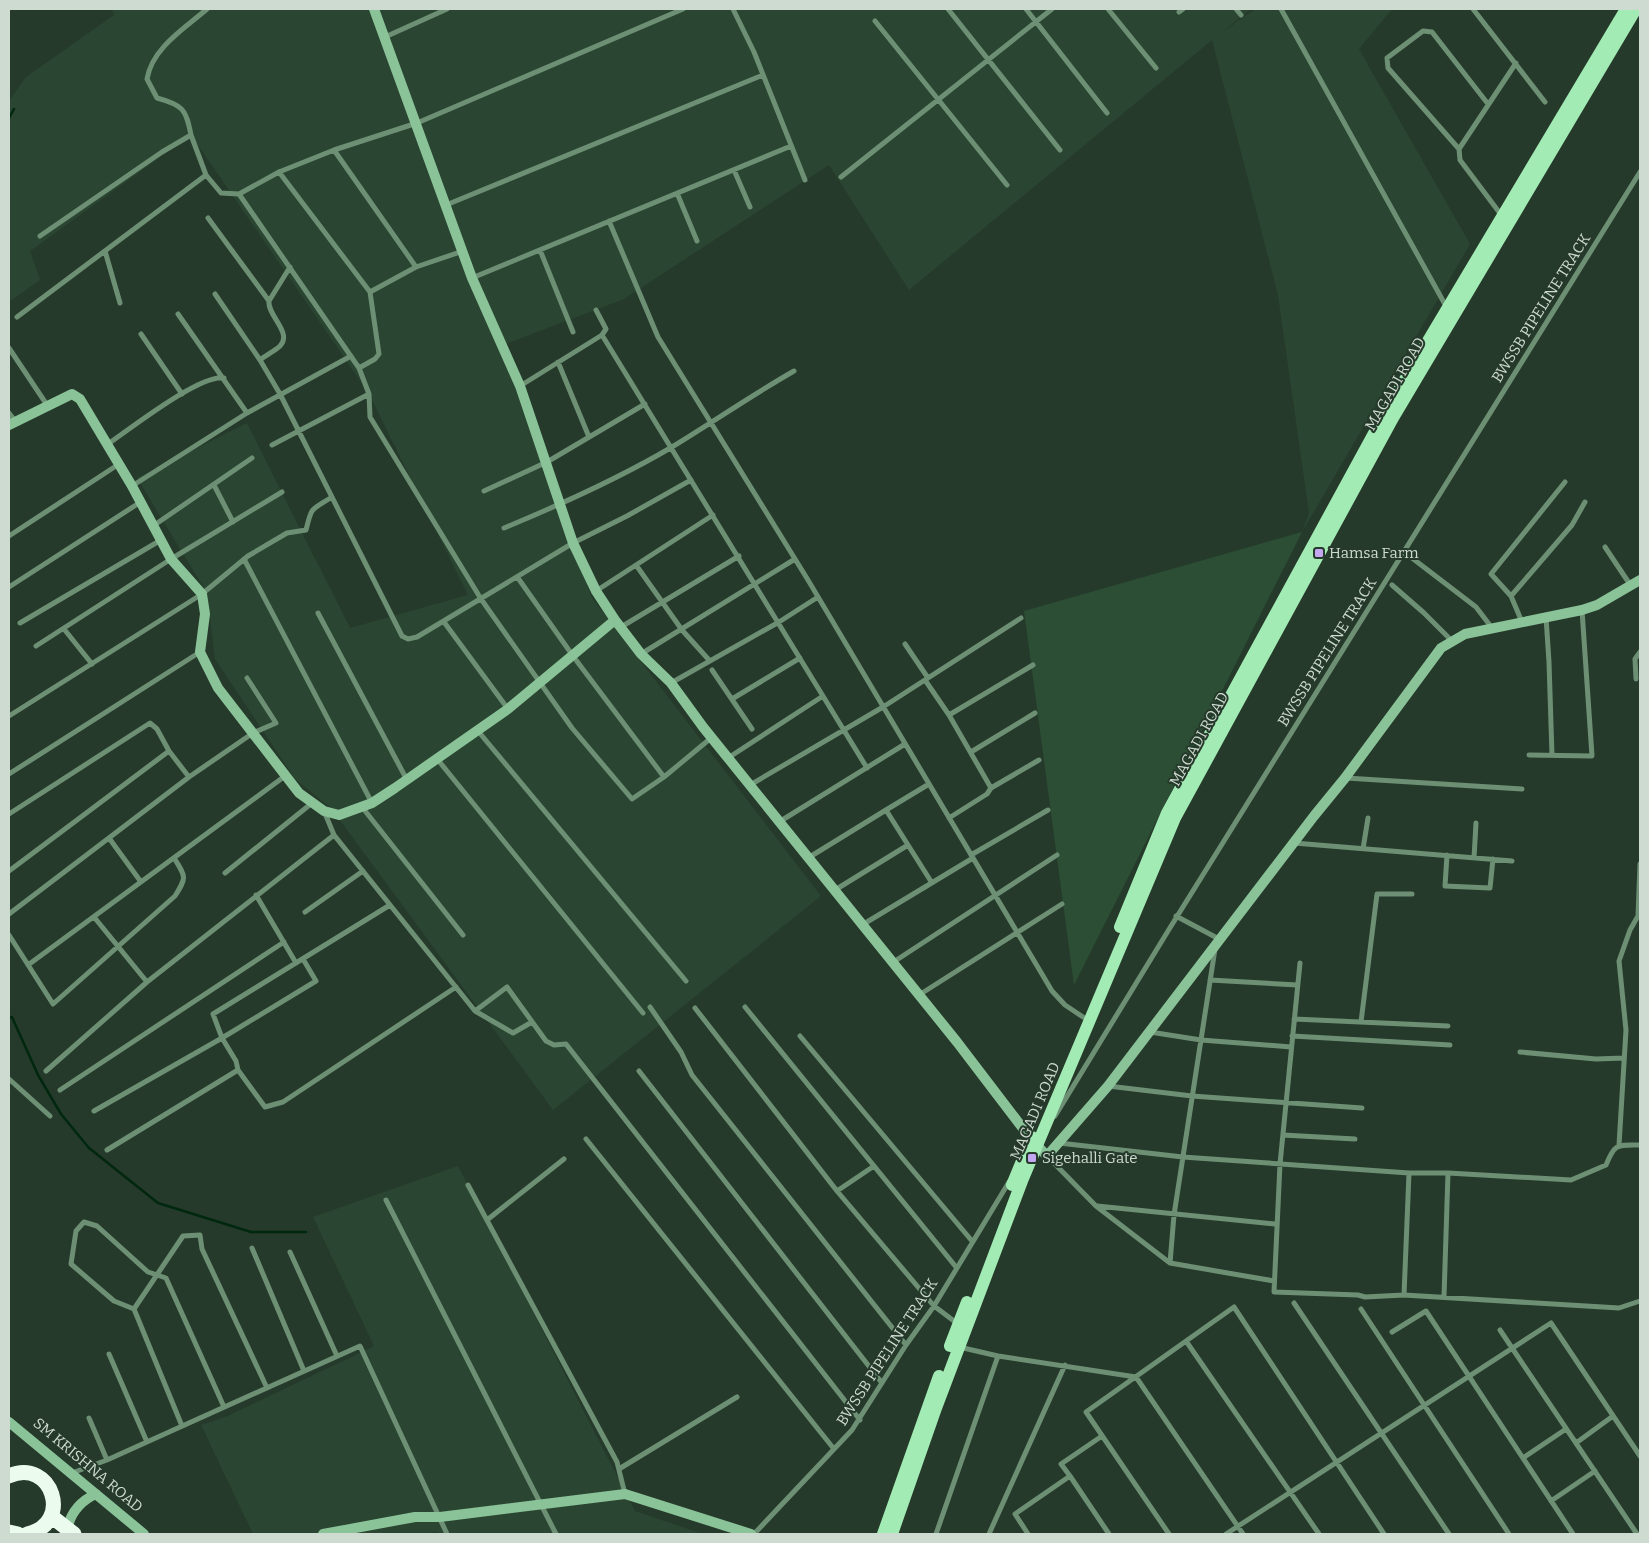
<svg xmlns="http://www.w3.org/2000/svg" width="1649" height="1543" font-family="Bitter,serif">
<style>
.built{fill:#2a4531}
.green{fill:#2b4e35}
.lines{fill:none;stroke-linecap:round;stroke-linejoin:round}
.stream{stroke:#00280f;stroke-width:2.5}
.street{stroke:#6d9075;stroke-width:5}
.secondary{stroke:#8bc399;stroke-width:10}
.primary{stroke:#a2ebb4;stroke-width:12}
.highway{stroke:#ebfcee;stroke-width:15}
.poi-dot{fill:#c4a7f1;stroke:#263a2b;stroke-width:2}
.labels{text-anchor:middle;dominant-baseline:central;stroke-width:4;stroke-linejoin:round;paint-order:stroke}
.street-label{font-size:15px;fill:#cedbd1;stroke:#263a2b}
.poi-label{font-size:15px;fill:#cedbd1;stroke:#263a2b;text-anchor:start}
</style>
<rect width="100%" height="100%" fill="#263a2b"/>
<!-- built -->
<path class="built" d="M112 9H1251L1221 33 1255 9H1392L1359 49 1470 244 1302 532 1309 513 1278 295 1212 40 909 290 829 165 624 299 500 346 592 598 821 896 553 1110 331 808 295 779 215 659 207 593 137 478 247 423 350 628 468 595 368 392 191 135 30 251 40 280 9 302V101L26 77 114 15Z
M458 1166 635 1511 703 1534H438L437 1532 419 1534H253L201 1425 228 1416 374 1346 313 1217Z"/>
<!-- green -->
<path class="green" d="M1302 532 1074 985 1024 611Z"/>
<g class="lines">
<!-- stream -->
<path class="stream" d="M9 118 14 109
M9 1018 12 1017 38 1075 61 1114 89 1148 158 1203 251 1232H306"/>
<!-- street -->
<path class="street" d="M733 9 754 52 805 180
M948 9 1060 150
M1026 9 1107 113
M1108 9 1156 68
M1236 9 1241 15
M1281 9 1447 308
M1473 9 1545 102
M1179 12 1183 9
M875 21 1007 185
M385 37 447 9
M191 135C186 109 183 105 157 98L147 79C152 48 185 28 207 9
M1459 149 1388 68 1387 58 1423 31 1432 32 1488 104
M334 150 416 267
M734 170 750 207
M279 172 370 292 416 267 463 251
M841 177 1052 9
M677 193 697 241
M239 194 359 368
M446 205 763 75
M1502 216 1460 160 1459 149 1516 63
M208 218 269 301
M609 221 658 337 808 580 1052 991 1065 1005 1083 1017
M40 236 162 152 191 135 206 175
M540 250 573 332
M105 251 120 303
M472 278 791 146
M370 292 379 354 375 359 359 368 369 394 370 417 481 599 572 728 632 799 664 777 711 738
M215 294 260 360 280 394 402 636 408 639 417 637 573 543 627 516 691 480
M17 317 206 175 221 193 239 194 279 172 334 150 417 123 683 9
M141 334 182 394
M602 335 867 768
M9 348 47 405
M260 360C266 355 275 351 280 346 293 333 267 315 269 301L290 267
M558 362 589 437
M520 386 602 335 606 329 596 310
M9 413 15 421
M247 413 351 356
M108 444C130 429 200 374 224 378
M272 445 369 394
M214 485 233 522
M132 486 247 413 178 314
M484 491 547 462 645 404
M153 526 252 458
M504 528C562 504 618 479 672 447 713 422 752 395 794 371
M9 536 119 464
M1605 547 1631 586
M1412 558 1476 607 1492 628
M244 559 372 803
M636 565 682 630 709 660
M518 578 573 656 664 777
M1392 585 1424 613 1452 641
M9 587 139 503
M596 591 713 515
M1511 596 1572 525 1585 502
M318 613 407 780
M1546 617 1549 662 1552 755
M444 622 508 709
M1522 622 1511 596 1491 574 1565 482
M20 623 161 540
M621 627 739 556
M64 629 92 664
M905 644 928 678
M36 646 171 559 282 492
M641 654 795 559
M712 670 752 729
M1636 679 1635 659 1640 652
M925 680 949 715 991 788 987 794 949 818
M671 683 779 622 818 597
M732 699 800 658
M949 715 1033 665
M9 716 202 594 248 556 287 533 306 530C312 506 310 511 332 497
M478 731 686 981
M971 752 1035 713
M1529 755 1592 756 1582 610
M728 758 823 696
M438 760 643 1013
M9 774 200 652
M1346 778 1522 789
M750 785 883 707 1021 618
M991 788 1039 760
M362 807 463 935
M886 810 929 784
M324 811 334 835 475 1011 513 1033 532 1022
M9 814 150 723 157 729 169 751 189 777
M779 822 905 744
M109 838 141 882
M1294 843 1512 861
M908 845 932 883
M1363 849 1368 818
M971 855 1048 810
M1447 855 1445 886 1490 888 1493 859
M808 858 886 810 908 845 835 890
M1474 858 1476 823
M9 871 169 751
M225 873 312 803
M256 895 296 963
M305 912 363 871
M9 914 189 777 253 733 276 723 247 678
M1176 916 1219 939
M94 917 147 982
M862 925 973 858
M9 935 53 1004 175 896C187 877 186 877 174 858
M303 959 316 981 222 1038 236 1061 238 1070 265 1107 283 1102 456 987
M892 963 1057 855
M1300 963 1280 1164 1274 1292 1358 1295 1365 1297 1404 1295 1619 1308 1640 1301
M28 965 285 776
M1210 980 1297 985
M919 995 1062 904
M650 1007 681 1052 692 1075 906 1345
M745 1007 956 1267
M695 1008 837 1191 934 1306 958 1324
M475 1011 507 987 546 1041 554 1045 566 1044 860 1420
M1294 1019 1448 1026
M1361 1022 1377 894H1412
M1150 1032 1201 1040 1291 1047
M800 1036 972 1241
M1292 1036 1450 1045
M1520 1052 1596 1059 1624 1058
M46 1071 147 982 334 835
M639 1071 882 1383
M9 1079 50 1116
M1108 1086 1192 1096 1362 1108
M60 1090 284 942
M94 1111 222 1038 213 1014 390 905
M1055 1116 1168 931 1640 172
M1283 1135 1355 1139
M586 1139 834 1449
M1059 1143 1183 1157 1409 1173H1448L1571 1180 1606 1165C1615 1143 1617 1145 1640 1145
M1619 1145 1626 1030 1619 961 1630 930 1638 916 1640 864
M107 1150 238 1070
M1047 1156 1096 1206 1170 1263 1274 1281
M468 1185 617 1462 625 1494
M837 1191 874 1166
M386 1200 556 1534
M1097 1206 1275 1224
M487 1220 564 1159
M252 1248 304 1371
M290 1252 337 1356
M1170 1263 1174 1215 1215 949
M1404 1295 1409 1173
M1444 1297 1448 1173
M1294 1303 1449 1534
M134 1309 183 1236 200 1235 202 1249 267 1388
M1361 1309 1509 1534
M1500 1330 1637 1534
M1392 1332 1426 1311 1573 1534
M1186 1341 1319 1534
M959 1347 998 1356 1136 1377 1243 1534
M109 1354 147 1442
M89 1418 107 1460
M182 1426 134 1309 114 1301 71 1264 76 1231 84 1222 97 1226 148 1272 166 1278 224 1407
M1576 1443 1613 1416
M1523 1458 1566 1429
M619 1469 737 1397
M72 1473 107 1460 360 1346 447 1534
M1070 1476 1109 1534
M1551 1501 1595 1471
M754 1534 852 1430 906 1345 934 1306 1009 1182
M936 1534 998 1356
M989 1534 1065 1365
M1028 1534 1015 1514 1070 1476 1061 1464 1102 1436
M1169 1534 1086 1412 1234 1307 1384 1534
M1226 1534 1551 1323 1640 1456"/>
<!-- secondary -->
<path class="secondary" d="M374 9 472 278 520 386 573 543 596 591 615 620 641 654 671 683 703 727 957 1042 1031 1139 1047 1156 1108 1086 1314 816 1345 778 1441 648 1465 634 1582 610 1597 605 1640 580
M9 425 72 394 80 399 132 486 171 559 202 594 205 614 200 652 218 688 299 793 324 811 339 815 372 803 395 788 508 709 615 620
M9 1422 144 1534
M67 1529C71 1512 80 1501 96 1494
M323 1534 415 1517H440L625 1494 751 1534"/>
<!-- primary -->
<path class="primary" d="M1120 927 1167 813 1385 413 1626 9
M1012 1185 1032 1137
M950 1346 967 1302
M883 1534 939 1376
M892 1534 936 1408 1022 1181 1175 818 1393 418 1636 9"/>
<!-- highway -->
<path class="highway" d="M9 1476C52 1457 74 1524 27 1534
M51 1516 74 1534
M9 1532 18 1534"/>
</g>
<!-- markers -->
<g class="poi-dot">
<rect x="1314" y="548" width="10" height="10" rx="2.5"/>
<rect x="1027" y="1153" width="10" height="10" rx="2.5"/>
</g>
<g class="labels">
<!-- street labels -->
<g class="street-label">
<text transform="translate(1541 308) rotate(-58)">BWSSB PIPELINE TRACK</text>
<text transform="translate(1395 384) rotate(-60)">MAGADI ROAD</text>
<text transform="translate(1327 652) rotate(-58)">BWSSB PIPELINE TRACK</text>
<text transform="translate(1199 739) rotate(-61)">MAGADI ROAD</text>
<text transform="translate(1035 1111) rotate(-67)">MAGADI ROAD</text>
<text transform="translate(887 1352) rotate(-57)">BWSSB PIPELINE TRACK</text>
<text transform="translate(88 1465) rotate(40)">SM KRISHNA ROAD</text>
</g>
<!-- poi labels -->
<g class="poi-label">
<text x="1329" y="553">Hamsa Farm</text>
<text x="1042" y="1158">Sigehalli Gate</text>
</g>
</g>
<!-- border -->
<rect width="1649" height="1543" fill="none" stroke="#cedbd1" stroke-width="20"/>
</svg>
